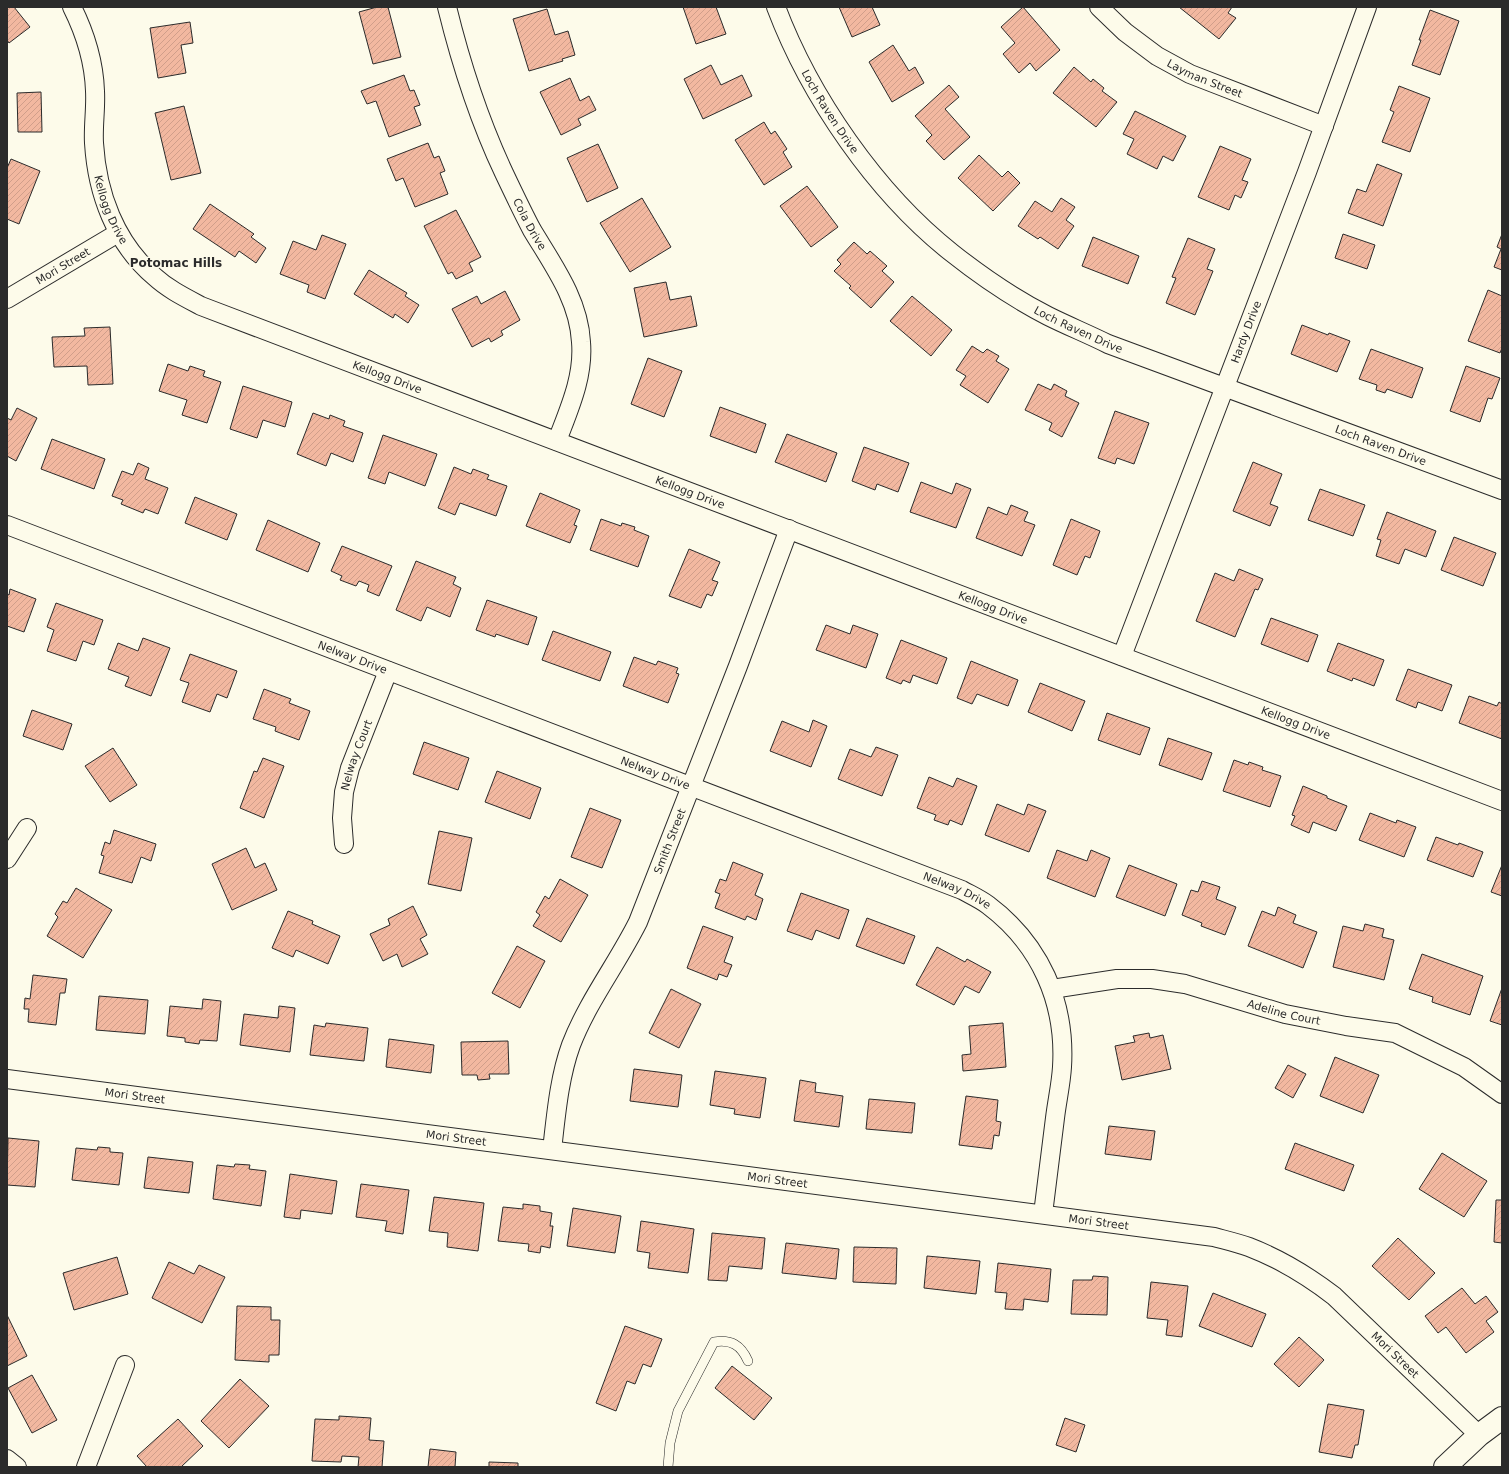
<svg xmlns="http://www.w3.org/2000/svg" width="1509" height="1474" font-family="'DejaVu Sans',sans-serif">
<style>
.building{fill:url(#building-hatch);stroke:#2b2b2b}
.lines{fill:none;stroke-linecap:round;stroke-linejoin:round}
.service-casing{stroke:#2b2b2b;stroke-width:10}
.minor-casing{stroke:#2b2b2b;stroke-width:20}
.secondary-casing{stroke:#2b2b2b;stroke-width:24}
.service{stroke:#fdfbea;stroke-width:9}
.minor{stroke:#fdfbea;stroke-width:18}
.secondary{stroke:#fdfbea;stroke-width:22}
.labels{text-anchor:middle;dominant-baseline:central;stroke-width:3;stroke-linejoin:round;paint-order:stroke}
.street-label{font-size:11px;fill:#2b2b2b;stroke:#fdfbea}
.neighbourhood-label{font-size:12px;font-weight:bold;fill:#2b2b2b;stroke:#fdfbea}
</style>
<defs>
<pattern id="building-hatch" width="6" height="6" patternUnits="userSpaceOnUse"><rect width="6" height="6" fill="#f2b8a0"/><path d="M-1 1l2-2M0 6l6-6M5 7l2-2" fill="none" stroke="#d09e8a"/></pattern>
</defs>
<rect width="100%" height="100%" fill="#fdfbea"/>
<!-- building -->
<path class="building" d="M7 7H14L30 27 9 43 7 40Z
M377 7H388L401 57 373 64 359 12Z
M683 7H716L726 34 696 44Z
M839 7H872L880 25 852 37Z
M1023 7 1060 50 1036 71 1030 63 1019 73 1003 54 1015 43 1001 27Z
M1179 7H1232L1228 13 1236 18 1219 39Z
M547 9 555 35 568 31 575 55 562 59 563 61 529 71 513 19Z
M1430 10 1459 21 1440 75 1412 65 1421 40H1419Z
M190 22 193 43 181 45 186 73 158 78 150 28Z
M893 45 909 71 915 67 924 83 892 102 869 62Z
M711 65 721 85 742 75 752 96 703 119 684 79Z
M1074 67 1091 82 1093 79 1104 88 1102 91 1117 102 1096 127 1053 93Z
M404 75 410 91 414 90 420 105 414 107 421 125 389 137 376 101 367 104 361 91Z
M570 78 580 101 589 96 596 110 578 119 581 125 561 135 540 92Z
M949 85 959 97 945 109 970 137 944 160 926 141 932 135 915 116Z
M1399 86 1430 98 1410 152 1382 142 1394 112 1390 110Z
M41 92 42 132H18L17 93Z
M184 106 201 173 171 180 155 113Z
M1135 111 1186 136 1173 161 1163 156 1157 169 1127 154 1134 139 1123 134Z
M764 122 771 134 775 131 787 149 783 152 792 167 764 185 735 140Z
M428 143 434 158 439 156 445 171 440 173 448 194 415 207 403 178 396 181 387 159Z
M598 144 618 188 587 202 567 158Z
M1220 146 1251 159 1242 180 1248 182 1241 198 1235 195 1229 210 1198 197Z
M979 155 1002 177 1008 171 1020 183 993 211 958 178Z
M11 159 40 171 19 224 7 219V168Z
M1377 164 1402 174 1383 226 1348 213 1357 189 1366 192Z
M807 186 838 227 811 247 780 206Z
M642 198 671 247 630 272 600 223Z
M1061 198 1075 207 1066 220 1074 226 1058 249 1040 237 1038 239 1018 226 1035 201 1052 212Z
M210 204 254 234 251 237 266 248 256 263 239 251 235 257 193 229Z
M456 210 481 257 469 263 473 271 456 279 452 272 448 274 424 226Z
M1343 234 1375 245 1367 269 1335 258Z
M1502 234V270L1494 267 1501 249 1497 247Z
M322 235 346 244 325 299 307 292 309 285 280 274 293 241 316 250Z
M1093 237 1139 256 1128 284 1082 266Z
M1188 238 1215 249 1207 269 1213 271 1195 315 1166 303 1176 278 1172 277Z
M854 242 867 254 870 251 887 266 882 271 894 282 871 308 849 288 851 286 834 271 841 264 837 260Z
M369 270 407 293 405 296 419 305 408 323 395 314 393 318 354 294Z
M666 282 670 300 691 296 697 326 644 337 634 288Z
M1488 290 1502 296V348L1500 353 1468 341Z
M505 291 520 320 501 331 503 335 491 342 489 338 472 347 452 309 477 296 481 304Z
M912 296 952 330 931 356 890 321Z
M1302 325 1328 335 1329 333 1350 341 1337 372 1291 354Z
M110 327 113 384 88 385 87 366 54 367 52 337 85 336 84 328Z
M972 346 983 353 987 349 999 356 996 361 1009 369 988 403 960 385 966 376 956 370Z
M1371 349 1423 368 1412 398 1387 389 1385 393 1376 390 1377 385 1359 379Z
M648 358 682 371 664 417 631 404Z
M168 364 188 371 190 366 205 371 203 376 221 382 207 423 182 415 187 400 159 391Z
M1466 366 1500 378 1492 399 1488 398 1480 422 1450 411Z
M1038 384 1051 390 1054 384 1067 391 1065 396 1079 403 1062 437 1049 430 1052 423 1025 410Z
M243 386 292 402 285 427 263 420 257 438 230 429Z
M720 407 766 424 756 453 710 436Z
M17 408 37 418 16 461 7 456V418L11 420Z
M1115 411 1149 423 1134 464 1117 458 1115 464 1098 458Z
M313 413 329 419 330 415 345 421 343 426 363 433 353 462 331 453 326 466 297 454Z
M787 434 837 453 826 482 775 462Z
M383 435 437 454 425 486 389 472 385 484 368 478Z
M52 439 105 459 94 489 41 469Z
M864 447 909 463 898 492 877 484 875 490 852 481Z
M1253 462 1282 474 1270 504 1278 507 1270 526 1233 511Z
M138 463 149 468 145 479 168 488 158 514 145 509 143 513 121 504 123 500 112 496 122 471 133 475Z
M454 467 471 474 473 469 489 475 487 479 507 486 496 516 460 503 455 515 438 508Z
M921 482 952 494 956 483 971 489 956 528 910 512Z
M1320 489 1365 505 1353 536 1308 520Z
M540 493 580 510 574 525 577 526 570 543 526 526Z
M195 497 237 514 227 540 185 523Z
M1011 505 1028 512 1024 521 1035 525 1022 556 976 538 988 507 1007 515Z
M1387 512 1436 531 1426 557 1405 549 1399 564 1376 556 1381 540 1377 539Z
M601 519 621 526 622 523 635 527 634 530 649 536 638 567 590 550Z
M1071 519 1100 531 1090 558 1085 556 1077 575 1053 565Z
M268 520 320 543 308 572 256 550Z
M1454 537 1496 553 1483 586 1441 570Z
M342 546 392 566 379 596 367 591 369 585 359 581 356 586 340 580 342 576 331 571Z
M689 549 720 562 712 580 718 582 712 596 707 594 701 608 669 596Z
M416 561 456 577 453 584 461 588 450 617 427 607 421 621 396 610Z
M1239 569 1263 579 1258 590 1255 589 1235 637 1196 621 1215 573 1234 581Z
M10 589 36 599 24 632 7 626V594L9 595Z
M487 600 537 617 528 645 496 634 495 637 476 630Z
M56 603 103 620 94 645 83 641 76 661 47 651 54 630 47 627Z
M1271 618 1318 635 1308 662 1261 644Z
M826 625 850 634 853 625 878 634 866 668 816 650Z
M553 631 611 652 600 681 542 660Z
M143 638 170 648 151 696 125 686 129 677 108 669 118 643 138 651Z
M901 640 947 658 937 684 913 675 910 683 903 680 901 684 886 678Z
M1338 643 1384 660 1374 686 1353 678 1352 681 1327 671Z
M190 654 237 671 227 698 217 694 210 712 182 702 189 683 180 680Z
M634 657 656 665 658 661 678 668 676 673 679 674 668 703 623 686Z
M971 661 1018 680 1008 706 977 694 972 704 957 698Z
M1408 669 1452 685 1442 711 1418 702 1416 708 1396 700Z
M1040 683 1085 701 1072 731 1028 712Z
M264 689 291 699 289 703 310 711 299 740 275 731 276 727 253 719Z
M1469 696 1497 706 1499 702 1502 704V739L1459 723Z
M32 710 72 724 63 750 23 736Z
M1107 713 1150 728 1140 755 1098 740Z
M813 720 827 726 811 767 770 751 782 721 809 732Z
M1168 738 1212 753 1202 780 1159 765Z
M424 742 469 758 458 790 413 774Z
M876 747 898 755 882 796 838 779 850 749 871 757Z
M113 748 137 785 110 802 85 766Z
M263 758 284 766 264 818 240 808 254 771 257 772Z
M1234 760 1248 765 1249 762 1263 767 1262 770 1281 776 1270 807 1223 791Z
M497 771 541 788 530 819 485 802Z
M929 777 953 787 957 778 977 786 962 825 950 820 948 825 934 820 936 815 917 808Z
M1303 786 1327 796V798L1347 806 1336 831 1313 822 1309 833 1291 825 1295 816 1292 815Z
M997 804 1024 815 1028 804 1046 811 1029 852 985 835Z
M590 808 621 820 602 868 571 857Z
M1370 813 1396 823 1397 820 1416 827 1404 857 1359 840Z
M114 830 156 844 151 861 141 857 132 883 99 873 104 856 101 855 105 842 110 844Z
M439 831 472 838 461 891 428 884Z
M1436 837 1458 845 1459 843 1483 852 1473 877 1427 860Z
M246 848 255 868 265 863 277 890 232 910 212 864Z
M1057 850 1087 861 1091 850 1110 858 1095 897 1047 878Z
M733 862 763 874 755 895 763 899 756 920 747 916 745 920 715 908 720 894 715 892 720 879 726 881Z
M1129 865 1177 884 1165 916 1116 897Z
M1502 865V896L1491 892Z
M560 879 588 895 561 942 533 926 540 915 536 912 545 896 549 899Z
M1202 881 1220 887 1216 899 1236 907 1225 935 1201 926 1202 923 1182 915 1191 890 1198 892Z
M76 888 112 910 83 958 47 936 58 917 55 914 63 901 67 903Z
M801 893 849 910 839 939 816 930 812 940 787 931Z
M413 906 427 935 420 939 428 954 402 967 397 954 383 961 370 934 390 925 388 919Z
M1278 907 1296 915 1293 923 1317 932 1303 968 1248 946 1262 911 1275 916Z
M288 911 313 921 312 924 340 936 328 964 296 950 293 957 272 948Z
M867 918 915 936 904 964 856 946Z
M1365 924 1384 929 1382 937 1394 940 1384 980 1333 967 1343 926 1363 931Z
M703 926 733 937 724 962 732 965 727 977 719 974 717 980 687 968Z
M517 946 545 961 520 1008 492 993Z
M937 947 965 962 967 959 991 972 979 993 965 986 954 1005 916 985Z
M1422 954 1483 976 1470 1015 1432 1002 1433 997 1409 989Z
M33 975 67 979 65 993H60L56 1025 28 1022 29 1009H24L25 998 30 999Z
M1502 988V1025L1490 1021Z
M671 989 701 1004 679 1048 649 1033Z
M99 996 148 1000 145 1034 96 1030Z
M203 999 221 1001 217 1041 200 1040 199 1044 185 1042V1038L167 1036 170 1006 202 1009Z
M279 1006 295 1008 290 1052 240 1045 244 1014 278 1018Z
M326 1023 368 1028 364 1061 310 1055 314 1025 325 1027Z
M1003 1023 1006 1067 963 1071 962 1055 971 1054 969 1026Z
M1149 1033 1150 1038 1163 1035 1171 1069 1122 1080 1115 1046 1135 1042 1133 1036Z
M389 1039 434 1045 431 1073 386 1067Z
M508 1041 509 1074H489L490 1079 478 1080 477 1075H462L461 1042Z
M1335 1057 1379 1075 1363 1113 1320 1096Z
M1288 1065 1306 1074 1293 1098 1275 1088Z
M634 1069 682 1075 678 1107 630 1101Z
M715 1071 766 1078 760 1118 734 1114 735 1109 710 1105Z
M800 1080 816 1083 815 1092 843 1096 839 1127 794 1121Z
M966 1096 998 1100 996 1121 1001 1122 999 1136 994 1135 992 1149 959 1145Z
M869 1099 915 1103 912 1133 866 1129Z
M1109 1126 1155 1131 1151 1160 1105 1154Z
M8 1138 39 1141 35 1187 7 1185Z
M1295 1143 1354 1165 1344 1191 1285 1169Z
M98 1147 110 1148V1152L123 1153 119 1185 72 1180 76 1148 97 1150Z
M1442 1153 1487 1181 1464 1217 1419 1189Z
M148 1157 193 1162 189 1193 144 1188Z
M235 1164 250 1165 249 1169 266 1171 261 1206 213 1199 217 1165 234 1167Z
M290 1174 337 1181 332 1214 301 1210 300 1219 284 1217Z
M361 1184 409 1190 403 1234 385 1231 387 1221 356 1217Z
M434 1197 484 1203 478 1251 447 1247 448 1233 429 1231Z
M1496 1200H1502V1243L1494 1242Z
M523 1204 540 1206V1211L552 1213 550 1226H553L550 1248 541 1246 540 1253 528 1251 529 1244 498 1241 503 1207 523 1209Z
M573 1208 621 1216 615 1253 567 1246Z
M641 1221 694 1229 688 1273 648 1268 650 1253 637 1251Z
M712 1233 765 1238 762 1269 729 1266 727 1281 708 1280Z
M1398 1238 1435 1273 1409 1300 1372 1266Z
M786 1243 839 1249 836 1279 782 1273Z
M854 1247 897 1248 896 1284 853 1282Z
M927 1256 980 1261 976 1294 924 1288Z
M117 1257 128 1294 74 1310 63 1273Z
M169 1262 194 1274 199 1265 225 1277 202 1323 152 1298Z
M998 1263 1051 1269 1048 1302 1024 1299 1023 1310 1005 1309 1007 1293 995 1292Z
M1093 1276 1108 1277 1107 1315 1071 1314 1073 1280H1092Z
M1151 1282 1188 1286 1182 1337 1166 1335 1168 1320 1147 1318Z
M1462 1288 1475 1304 1486 1296 1498 1312 1486 1321 1494 1332 1466 1353 1446 1327 1438 1333 1425 1316Z
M1213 1293 1266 1314 1252 1347 1199 1326Z
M237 1306 271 1307V1320H280L279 1355H269V1362L235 1360Z
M7 1315 27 1356 7 1366Z
M625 1326 662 1339 651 1367 643 1364 635 1384 627 1381 616 1411 596 1403Z
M1299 1337 1324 1360 1299 1387 1274 1364Z
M732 1366 772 1398 754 1420 715 1388Z
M32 1375 57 1420 32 1433 8 1388Z
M240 1379 269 1406 229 1448 201 1421Z
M1328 1404 1364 1410 1358 1445H1355L1352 1458 1319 1452Z
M339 1416 371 1418 369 1440 384 1441 382 1467H358L359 1457 342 1456 341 1462 312 1461 315 1419 339 1420Z
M1065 1418 1085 1425 1076 1452 1056 1445Z
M178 1419 203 1446 181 1467H147L137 1456Z
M430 1449 456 1452 455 1467H428Z
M489 1462 518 1463V1467H489Z"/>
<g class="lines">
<defs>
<path id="service" d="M668 1467 670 1443 678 1411 714 1342C731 1339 741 1345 748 1361"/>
<g id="minor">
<path id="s1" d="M72 7C85 33 94 62 95 91 96 108 93 126 94 143 97 193 115 243 155 277 168 289 184 297 201 306L1502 801"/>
<path id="s2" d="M447 7C461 64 479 120 504 173 513 192 522 211 532 230 553 265 579 300 581 342 584 377 569 409 557 441"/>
<path id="s3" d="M776 7C810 97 876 193 952 253 981 276 1015 299 1048 316 1068 326 1088 334 1108 344L1502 490"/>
<path id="s4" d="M1099 7 1125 32 1157 56 1190 74 1324 126"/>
<path id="s5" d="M7 299 118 233"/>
<path id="s6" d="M7 525 962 890C971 895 980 899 988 905 1040 944 1066 1002 1062 1067 1061 1084 1057 1101 1055 1118 1051 1150 1047 1182 1043 1214"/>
<path id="s7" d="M1122 656 1307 172 1367 7"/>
<path id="s8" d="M344 844 342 818 344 792 350 768 388 671"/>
<path d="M7 859 27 828"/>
<path id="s9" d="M1052 989 1117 979H1152L1185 984 1285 1014 1346 1026 1395 1033 1464 1067 1502 1094"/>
<path id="s10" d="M7 1079 1214 1237C1225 1240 1238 1243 1249 1247 1280 1259 1308 1276 1334 1296L1479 1435"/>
<path id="s11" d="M552 1150C556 1116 559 1078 571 1045 588 1001 617 964 638 922L738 666 789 529"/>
<path d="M7 1459 17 1467"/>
<path d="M86 1467 125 1365"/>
</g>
<path id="secondary" d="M1445 1467 1479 1435 1502 1418"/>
</defs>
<!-- service casing -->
<use href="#service" class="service-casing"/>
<!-- minor casing -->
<use href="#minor" class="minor-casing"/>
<!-- secondary casing -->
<use href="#secondary" class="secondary-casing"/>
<!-- service -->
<use href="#service" class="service"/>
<!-- minor -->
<use href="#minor" class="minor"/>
<!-- secondary -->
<use href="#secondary" class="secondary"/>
</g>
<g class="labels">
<!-- street labels -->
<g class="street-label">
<text stroke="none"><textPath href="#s4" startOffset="129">Layman Street</textPath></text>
<text stroke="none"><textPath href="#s3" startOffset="118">Loch Raven Drive</textPath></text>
<text stroke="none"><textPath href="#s1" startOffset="209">Kellogg Drive</textPath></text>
<text stroke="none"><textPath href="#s2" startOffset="233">Cola Drive</textPath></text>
<text stroke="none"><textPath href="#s5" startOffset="65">Mori Street</textPath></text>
<text stroke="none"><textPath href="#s3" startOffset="454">Loch Raven Drive</textPath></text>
<text stroke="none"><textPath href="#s7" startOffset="347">Hardy Drive</textPath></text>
<text stroke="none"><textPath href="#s1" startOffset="545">Kellogg Drive</textPath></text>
<text stroke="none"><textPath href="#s3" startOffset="778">Loch Raven Drive</textPath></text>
<text stroke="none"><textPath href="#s1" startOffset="869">Kellogg Drive</textPath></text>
<text stroke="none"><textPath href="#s1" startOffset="1193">Kellogg Drive</textPath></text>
<text stroke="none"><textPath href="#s6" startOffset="370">Nelway Drive</textPath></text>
<text stroke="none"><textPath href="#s1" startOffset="1517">Kellogg Drive</textPath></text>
<text stroke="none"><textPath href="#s8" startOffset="91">Nelway Court</textPath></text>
<text stroke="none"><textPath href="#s6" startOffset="694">Nelway Drive</textPath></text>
<text stroke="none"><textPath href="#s11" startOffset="334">Smith Street</textPath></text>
<text stroke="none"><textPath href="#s6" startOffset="1018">Nelway Drive</textPath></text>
<text stroke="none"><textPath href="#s9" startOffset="237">Adeline Court</textPath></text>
<text stroke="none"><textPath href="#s10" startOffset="129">Mori Street</textPath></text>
<text stroke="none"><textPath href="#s10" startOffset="453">Mori Street</textPath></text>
<text stroke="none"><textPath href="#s10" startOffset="777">Mori Street</textPath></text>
<text stroke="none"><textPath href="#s10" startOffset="1101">Mori Street</textPath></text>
<text stroke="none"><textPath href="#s10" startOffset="1437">Mori Street</textPath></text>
</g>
<!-- neighbourhood labels -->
<g class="neighbourhood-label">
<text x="176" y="263">Potomac Hills</text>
</g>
</g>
<!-- border -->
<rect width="1509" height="1474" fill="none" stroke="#2b2b2b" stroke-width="16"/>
</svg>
